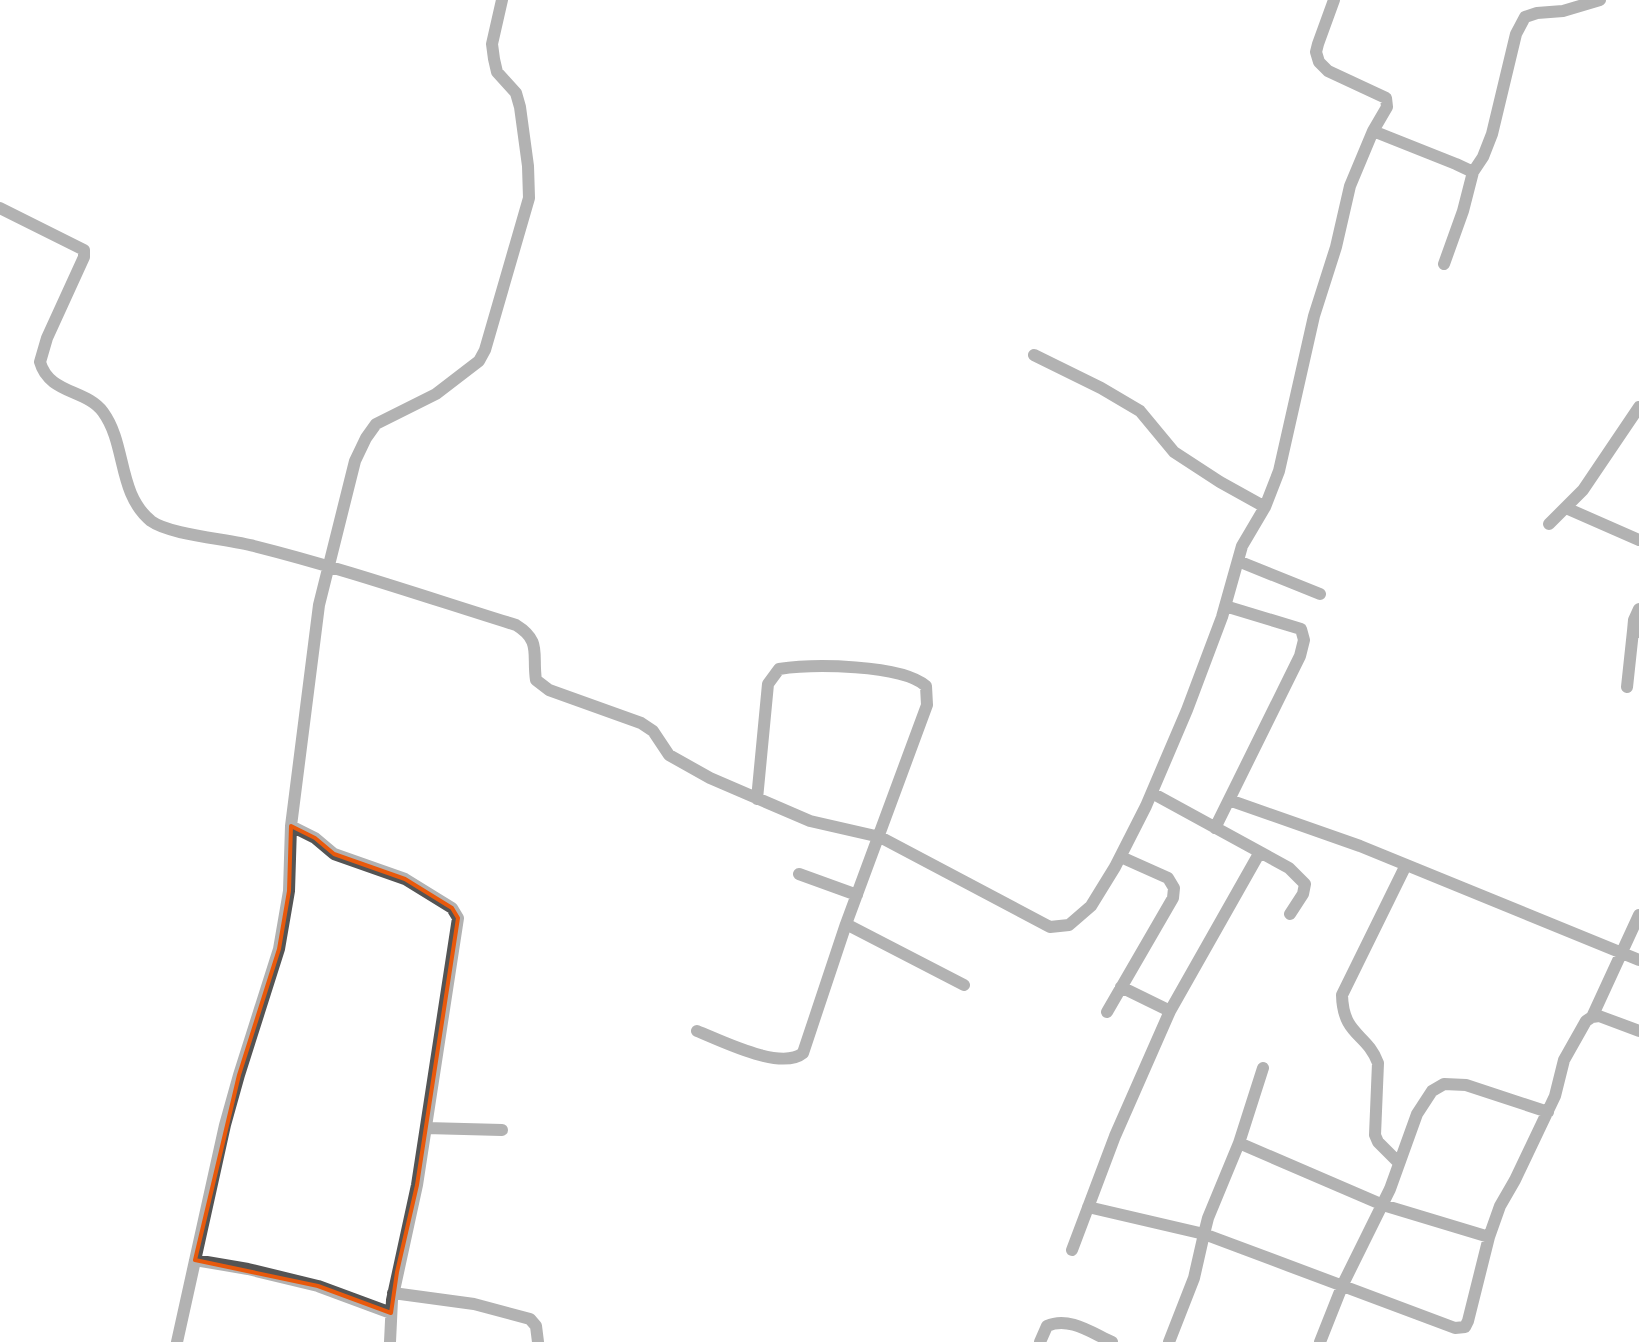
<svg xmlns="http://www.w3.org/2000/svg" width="1639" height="1342" font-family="'Source Sans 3',sans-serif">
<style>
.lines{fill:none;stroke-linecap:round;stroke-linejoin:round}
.minor{stroke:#545454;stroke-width:12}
.marked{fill:none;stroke:#e8590c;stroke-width:4;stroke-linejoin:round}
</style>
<rect width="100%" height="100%" fill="#fff"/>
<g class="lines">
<!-- minor -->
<path class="minor" d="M1334 0 1318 44 1316 52 1319 62 1328 71 1386 98 1387 107 1373 131
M0 208 84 250V257L47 338 40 362C49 394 86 389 103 412 127 445 117 493 151 521 170 535 229 539 254 546 342 568 429 598 516 625 542 641 532 654 536 680L549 690 641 723 653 731 669 755 710 778 810 821 880 837 1050 927 1069 925 1091 906 1115 867 1146 806 1187 710 1222 617 1242 546 1265 507 1279 471 1314 316 1336 247 1350 186 1373 131 1456 164 1473 172 1483 157 1492 134 1516 34 1525 17 1537 13 1563 11 1600 0
M1444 264 1463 211 1473 172
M1034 355 1101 388 1140 411 1174 452 1220 482 1265 507
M1566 508 1639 540
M1549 524 1583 490 1639 407
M1238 561 1320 594
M1633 631 1634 620 1639 609
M1627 687 1633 631 1639 632
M1152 793 1289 868 1305 884 1303 894 1290 914
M1229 800 1360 846 1639 960
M291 826 315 838 334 854 405 879 452 908 458 918 417 1185 392 1300 390 1342
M1215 828 1300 656 1304 640 1301 629 1225 606
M799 874 857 895
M846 924 964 985
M1121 987 1170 1011
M1107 1012 1173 898 1174 888 1168 878 1121 857
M1592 1017 1639 915
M697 1031C722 1041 781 1071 803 1053L846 924 927 705 926 686C901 664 812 664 779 669L768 684 757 799
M1263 1068 1239 1143 1208 1218 1204 1234 1455 1328 1465 1327 1468 1321 1489 1237 1500 1206 1515 1180 1555 1096 1564 1060 1586 1021 1592 1017 1599 1016 1639 1031
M426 1128 502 1130
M1239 1143 1383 1205 1489 1237
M1399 1163 1378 1142 1375 1135 1378 1063C1367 1033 1343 1036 1342 995L1406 865
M1088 1207 1204 1234 1194 1278 1169 1342
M1072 1250 1115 1136 1170 1011 1260 852
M195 1260 248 1269 318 1286 391 1313
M393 1293 474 1304 530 1319 536 1326 538 1342
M177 1342 225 1125 239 1075 279 949 289 891 291 826 319 605 355 461 366 438 376 424 436 394 479 361 485 350 529 198 528 166 520 107 516 93 497 72 494 59 492 44 502 0
M1040 1342 1047 1326C1069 1316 1092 1333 1112 1342
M1320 1342 1343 1284 1390 1189 1417 1114 1432 1091 1444 1084 1466 1085 1548 1112"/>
</g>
<!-- marked area -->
<path d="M0 0H1639V1342H0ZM291 826 315 838 334 854 405 879 452 908 458 918 417 1185 397 1272 391 1313 318 1286 195 1260 239 1075 279 949 289 891Z" fill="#fff" fill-opacity=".55" fill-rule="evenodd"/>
<path class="marked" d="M291 826 315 838 334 854 405 879 452 908 458 918 417 1185 397 1272 391 1313 318 1286 195 1260 239 1075 279 949 289 891Z"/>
</svg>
